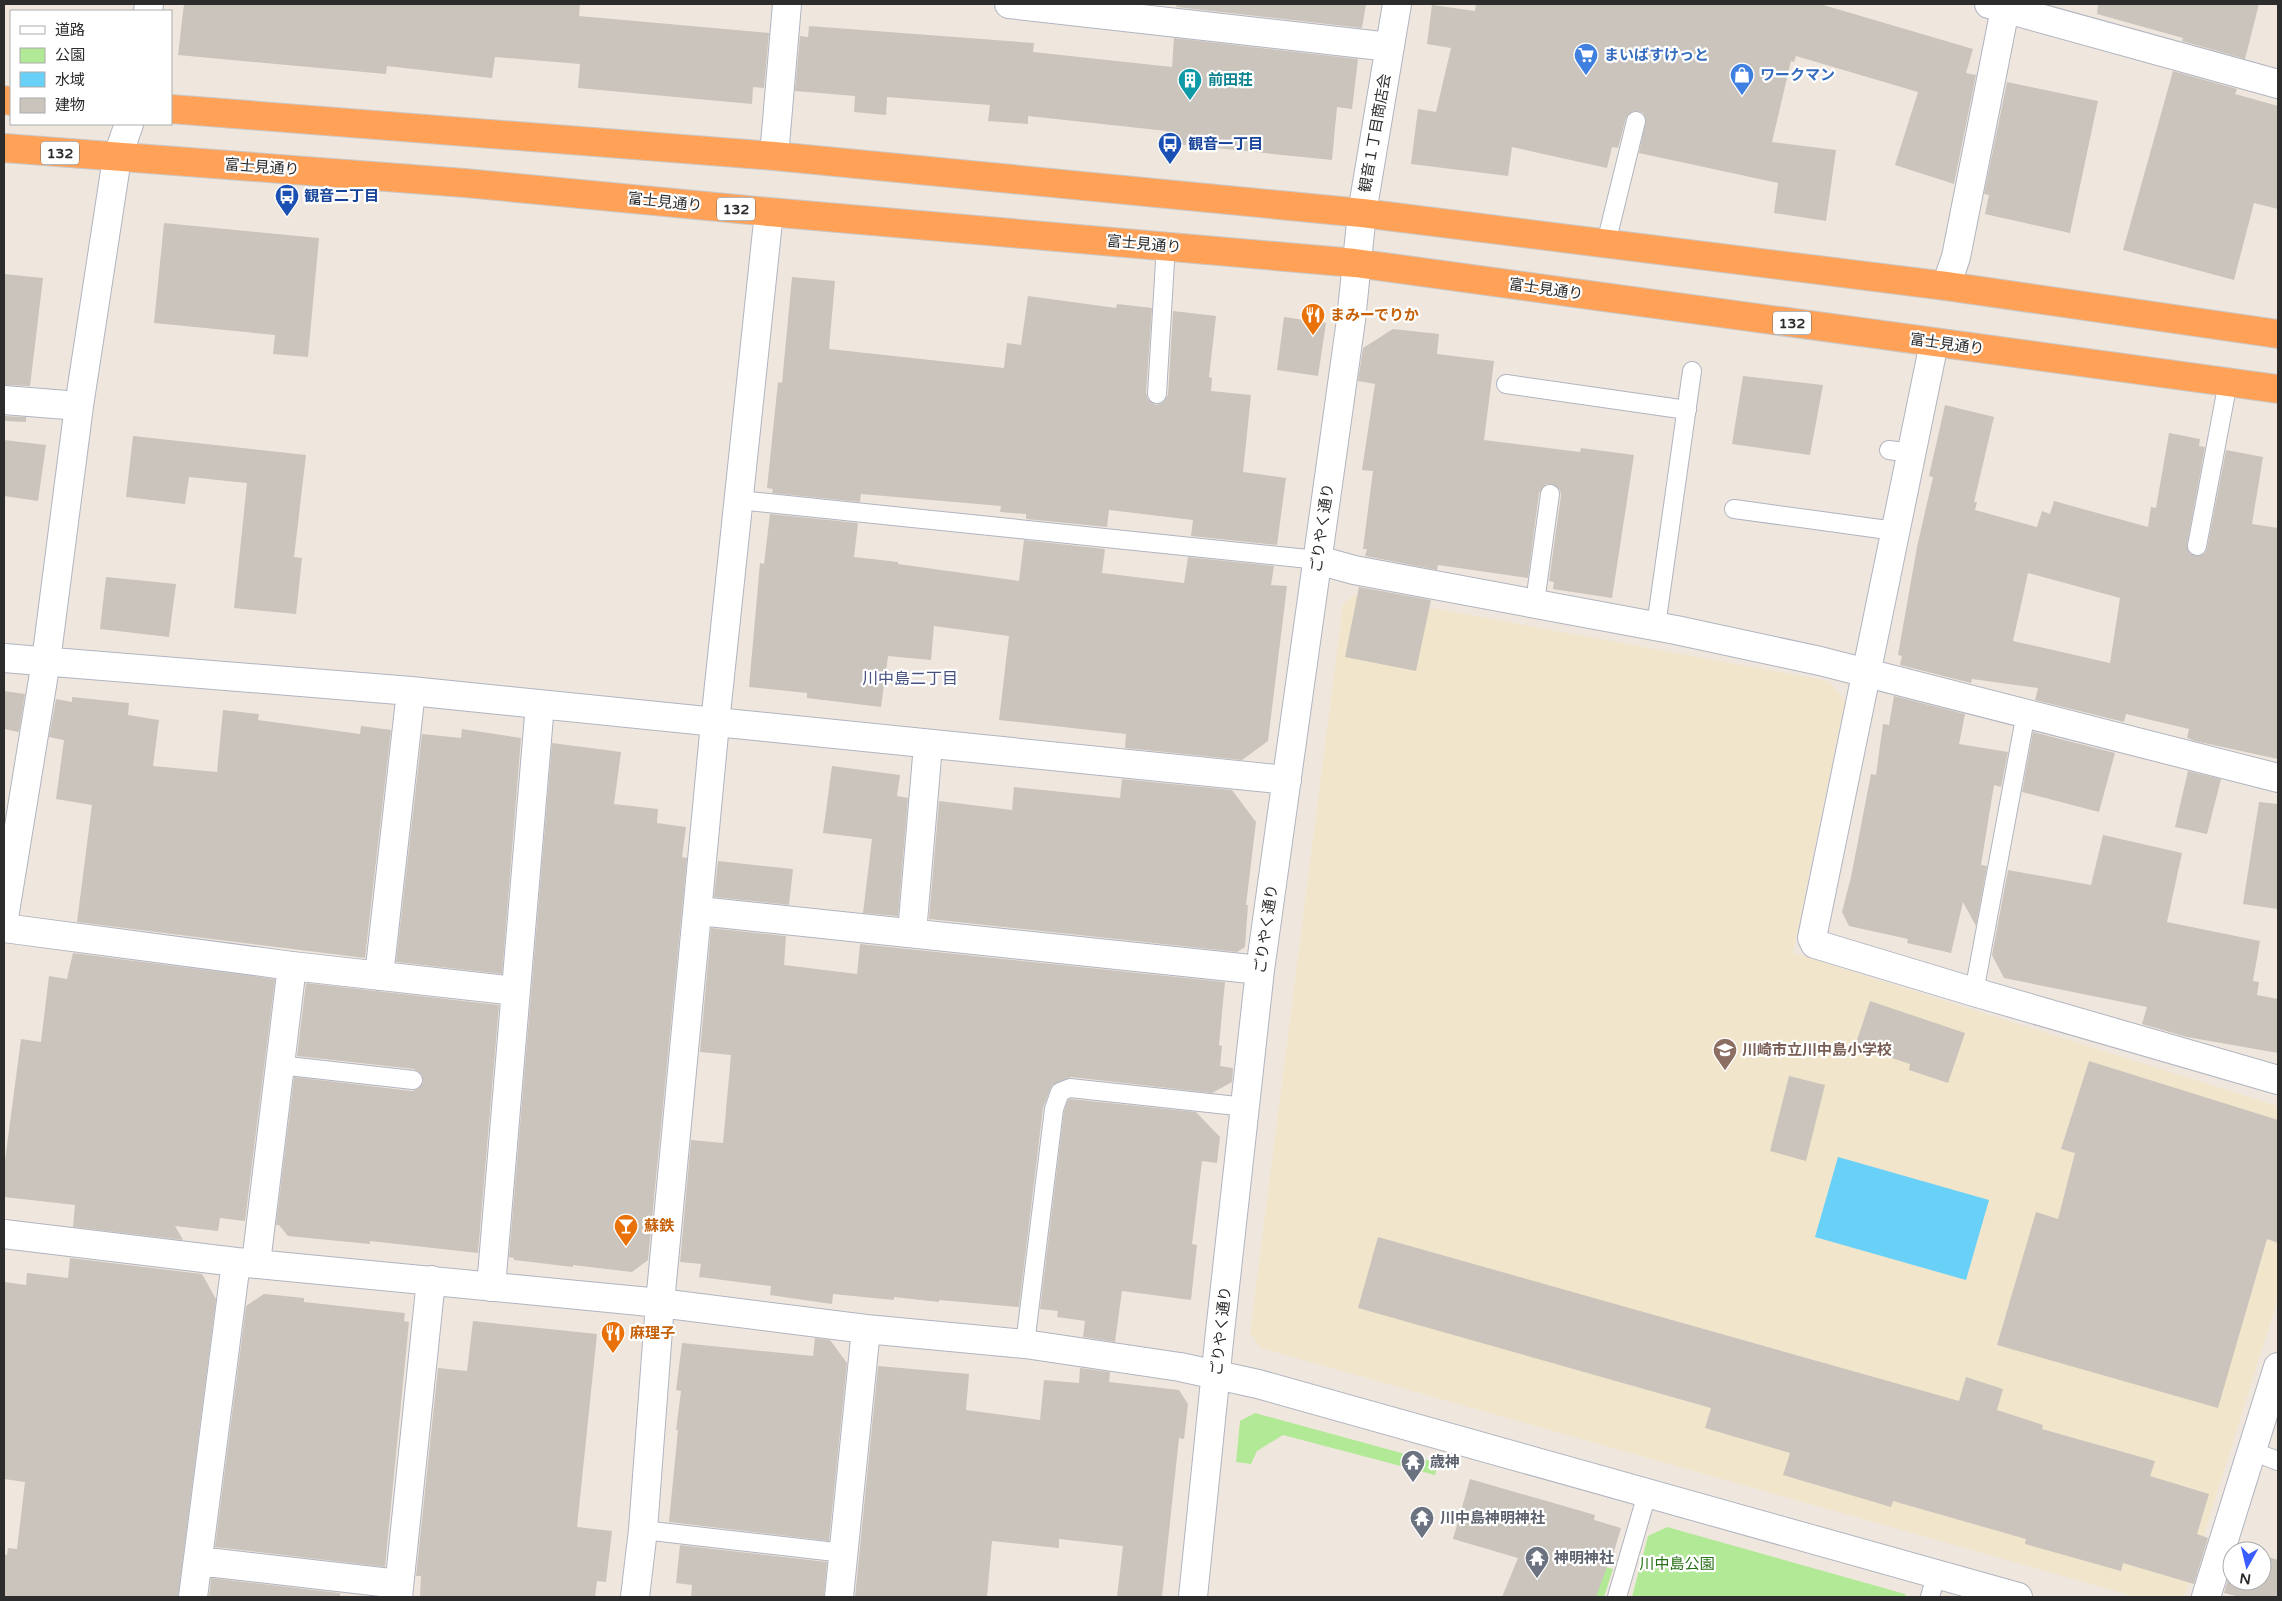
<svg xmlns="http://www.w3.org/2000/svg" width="2282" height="1601" font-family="'Varela Round','Noto Sans JP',sans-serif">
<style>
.education{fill:#f1e5cc}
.green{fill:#b2e996}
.water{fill:#69d1f8}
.building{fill:#cac4bd;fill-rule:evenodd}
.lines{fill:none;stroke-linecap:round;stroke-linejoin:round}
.lane-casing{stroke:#b1b4c1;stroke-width:20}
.street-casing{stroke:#b1b4c1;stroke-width:30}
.highway-casing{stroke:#c8c8c8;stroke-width:30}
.lane{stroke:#fff;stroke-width:18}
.street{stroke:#fff;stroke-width:28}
.highway{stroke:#ffa258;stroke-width:28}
.labels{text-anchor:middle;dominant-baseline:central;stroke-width:4.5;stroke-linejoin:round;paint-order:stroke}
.shield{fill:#fff;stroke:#6b6b6b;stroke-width:1}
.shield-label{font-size:14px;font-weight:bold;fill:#2c2c2c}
.shop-label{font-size:15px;font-weight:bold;fill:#366cbe;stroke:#fff;text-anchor:start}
.culture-label{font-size:15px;font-weight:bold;fill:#0d838f;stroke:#fff;text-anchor:start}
.street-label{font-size:15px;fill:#2c2c2c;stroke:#fff}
.transit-label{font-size:15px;font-weight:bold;fill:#164399;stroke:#fff;text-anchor:start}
.food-label{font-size:15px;font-weight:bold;fill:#c56008;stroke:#fff;text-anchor:start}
.education-label{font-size:15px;font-weight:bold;fill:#785e54;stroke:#fff;text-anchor:start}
.worship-label{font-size:15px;font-weight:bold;fill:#5b616d;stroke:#fff;text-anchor:start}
.park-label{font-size:15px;fill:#277015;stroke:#fff}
.neighbourhood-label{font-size:16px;fill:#485281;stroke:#fff}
</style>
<rect width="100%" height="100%" fill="#efe7dd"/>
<!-- education -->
<path class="education" d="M1356 594 1828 681 1845 701 1793 953 2278 1106V1299L2186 1592 2180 1597H2137L1261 1348 1250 1333 1343 604Z"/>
<!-- green -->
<path class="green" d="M1255 1413 1438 1463 1435 1475 1283 1435 1257 1451 1251 1464 1236 1462 1240 1421Z
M1667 1527 1905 1594 1906 1597H1632L1648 1536Z
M1586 1562 1613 1569 1604 1597H1573Z"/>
<!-- water -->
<path class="water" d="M1838 1157 1989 1200 1966 1280 1815 1237Z"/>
<!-- building -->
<path class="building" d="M184 4H580L579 16 769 33 764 88 753 87 752 104 578 88 580 64 495 57 492 78 387 66 386 74 178 55Z
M1177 4H1366L1362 28 1176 7Z
M1476 4H1820L1973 49 1966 73 1976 75 1954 184 1895 165 1918 92 1796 56 1794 62 1791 61 1772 142 1836 150 1826 221 1774 213 1778 183 1639 153 1646 119 1643 113 1638 111H1633L1626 118 1618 148 1612 147 1607 168 1512 147 1508 176 1411 164 1418 109 1436 112 1451 48 1427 44 1432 5 1475 11Z
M2098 4H2259L2245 59 2182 41 2183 38 2097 14Z
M809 26 1034 43 1033 52 1172 67 1174 38 1358 59 1352 109 1337 107 1332 160 1166 143 1167 131 1028 116V124L988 121 990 105 887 97 886 115 854 112 855 96 795 91 800 36 808 37Z
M2173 71 2237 89 2235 94 2278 106V209L2254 203 2234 280 2123 250Z
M2007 82 2098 101 2070 233 1985 214 1989 195 1984 194Z
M164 223 319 238 308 357 273 354 275 335 154 323Z
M4 274 43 278 30 386 4 385Z
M792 277 835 281 829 349 1004 368 1007 343 1021 345 1028 296 1116 308 1117 304 1152 308 1146 393 1148 399 1156 405 1162 403 1168 395 1173 311 1216 316 1209 377 1212 378 1211 391 1251 395 1243 472 1286 478 1277 545 1191 536 1193 520 1109 510 1107 527 1026 519V514L1000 512 1001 506 861 494 860 502 772 493 773 489 767 488 778 382 782 383Z
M1284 317 1326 323 1318 376 1277 370Z
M1393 329 1439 334 1437 354 1494 361 1484 440 1580 452 1581 448 1634 455 1612 598 1553 589 1554 582 1549 581 1561 495 1560 490 1552 484H1546L1539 493 1528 578 1438 565 1437 570 1365 556 1367 549H1363L1373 471 1362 470 1375 384 1358 381 1363 348Z
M1743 376 1823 385 1810 455 1732 444Z
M1945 405 1994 417 1974 502H1977L1975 510 2037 527 2042 511 2050 514 2054 501 2148 527 2151 507 2156 508 2169 433 2200 439 2199 446 2205 447 2187 545 2190 554 2196 556 2205 553 2207 548 2226 450 2263 457 2252 524 2278 528V759L2195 741 2187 738 2189 729 2126 714 2124 722 2035 700 2038 688 1972 679 1971 683 1900 665 1902 656 1898 655 1917 547 1933 477 1929 476ZM2028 573 2120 598 2110 663 2013 641Z
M4 416 26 417V422L4 421Z
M133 436 306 455 294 557 302 558 296 614 234 608 247 483 189 477 185 504 126 497Z
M4 440 46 445 38 501 4 496Z
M770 514 858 523 854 557 898 562V564L1019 581 1024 540 1105 549 1102 573 1184 583 1188 557 1274 566 1271 585 1287 586 1268 741 1242 760 1125 748 1126 734 999 720 1009 636 934 626 931 660 888 656 881 707 807 698V693L749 687 760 563 764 564Z
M106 577 176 584 169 637 100 629Z
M1359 587 1431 600 1416 671 1345 657Z
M4 691 25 694 19 732 4 729Z
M1894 696 1965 714 1959 744 2008 752 2001 787 1994 785 1981 865 1987 866 1976 926 1963 902 1951 953 1907 943 1908 939 1849 926 1842 912 1851 877 1871 774 1876 775 1883 724 1889 725Z
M72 697 129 703 128 715 159 720 153 766 217 772 223 710 259 714 258 720 360 734 361 726 391 730 365 958 77 922 92 805 56 799 64 740 49 737 56 699 72 702Z
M462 729 521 738 502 974 396 962 422 734 461 738Z
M2033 732 2115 753 2099 812 2022 792Z
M552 743 621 752 614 804 658 809 657 823 686 827 682 857 687 858 648 1260 632 1272 573 1265V1267L514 1260V1258L509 1257Z
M832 766 900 775 897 796 908 798 898 916 863 913 872 839 823 833Z
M2188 771 2221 779 2207 834 2175 827Z
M1122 779 1232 790 1256 822 1246 905H1248L1245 947 1237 952 929 919 939 801 1012 810 1014 787 1120 798Z
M2259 802 2278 804V909L2243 904Z
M2103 835 2182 853 2167 922 2260 941 2253 981 2259 982 2257 995 2278 999V1053L2187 1037 2142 1024 2147 1007 2004 978 1992 955 2008 870 2091 885Z
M718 861 793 869 789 905 714 897Z
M711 928 786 936 784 965 857 974 860 944 1225 982 1219 1045 1222 1046 1220 1066 1233 1068 1232 1082 1212 1093 1071 1077 1052 1085 1043 1108 1019 1307 939 1300V1302L894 1297V1300L833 1294 832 1304 770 1295 771 1286 699 1277 701 1264 680 1262 691 1140 723 1143 731 1055 700 1052Z
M73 953 275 979 245 1221 220 1218 218 1231 175 1226 183 1240 73 1227 75 1205 4 1197V1168L21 1039 41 1042 49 976 67 979Z
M306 983 499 1005 478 1253 370 1241V1244L288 1236 279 1225H276L294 1077 412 1091 418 1089 423 1082 422 1075 414 1069 297 1056Z
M1870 1001 1965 1033 1948 1083 1909 1070 1910 1064 1855 1046Z
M2089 1061 2278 1120V1243L2267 1239 2218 1408 1997 1345 2036 1212 2058 1219 2075 1153 2061 1149Z
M1789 1076 1825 1085 1806 1161 1770 1151Z
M1071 1099 1196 1112 1220 1137 1217 1163 1202 1161 1192 1244 1197 1245 1191 1300 1122 1291 1115 1342 1083 1337 1085 1321 1057 1317 1058 1311 1040 1309 1064 1111 1068 1100Z
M1378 1237 1959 1401 1966 1377 2003 1389 1997 1410 2043 1425 2042 1429 2155 1461 2150 1476 2209 1494 2197 1534 2208 1538 2194 1584 2123 1563 2121 1571 2025 1544 2026 1539 1893 1501 1891 1507 1783 1475 1790 1453 1705 1428 1711 1408 1358 1308Z
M70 1258 202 1274 216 1299 178 1597H4V1554L7 1555 8 1548 17 1549 25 1482 4 1479V1282L26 1285 27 1273 68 1278Z
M264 1294 304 1298V1302L405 1313 404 1321 409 1322 385 1567 215 1547 246 1306Z
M473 1321 597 1334 577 1527 612 1531 606 1582 597 1581 595 1597H420L421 1576H416L438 1368 467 1371Z
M815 1338 830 1340 847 1363 829 1541 669 1522 678 1430H676L681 1391 676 1390 682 1343 813 1356Z
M878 1366 969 1374 966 1410 1040 1420 1044 1380 1079 1383 1080 1368 1110 1372 1109 1382 1179 1390 1188 1404 1184 1439 1179 1438 1162 1597H1117L1123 1546 1059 1539V1548L992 1541 987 1597H855Z
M1470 1479 1595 1515 1594 1520 1621 1528 1610 1565 1608 1564 1596 1597H1502L1518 1558 1453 1539Z
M680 1545 827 1562 824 1597H691L692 1585 676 1583Z
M2262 1555 2278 1560V1597H2240L2224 1593 2232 1566V1581H2262Z
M211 1578 340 1593V1597H209Z"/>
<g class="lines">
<defs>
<path id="lane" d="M1606 243 1636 121
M1506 384 1687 410
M1157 394 1166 245
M1889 450 1911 453
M739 500 1318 560
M1734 509 1895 531
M2197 546 2228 382
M1535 602 1550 494
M1656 626 1692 371
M1974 992 2026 713
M279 1065 413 1080
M1025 1344 1054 1109 1060 1092 1070 1088 1246 1107
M2252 1451 2278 1461
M643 1530 844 1553
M1617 1597 1647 1494
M1930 1597 1936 1575"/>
<path id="street" d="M1009 4 1390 47
M1989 4 2278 84
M148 11 149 4
M774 156 787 4
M1946 286 1956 257 2006 4
M1934 343 1812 938 1815 944 1974 992 2278 1080
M4 400 79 406
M1318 560 1354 570 1676 630 1820 661 2278 778
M4 658 411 691 1287 780
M699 911 1260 970
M4 918 46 661 79 406 117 158 129 124
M4 928 292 966 515 991
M912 933 928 745
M379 976 411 691
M4 1234 236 1262 660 1303 866 1329 1025 1344 1180 1367 1258 1384 2018 1597
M256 1263 292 966
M491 1287 540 704
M198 1561 399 1584
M193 1597 236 1262
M398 1597 431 1280
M635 1597 643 1530 660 1303 715 723 769 212
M839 1597 866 1329
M1193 1597 1219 1341 1260 970 1351 320 1362 213 1397 4
M2206 1597 2278 1367"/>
<path id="highway" d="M4 100 11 101
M171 109 774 156 1362 213 1946 286 2278 334
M4 148 465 183 769 212 1355 263 2278 389"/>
</defs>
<!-- lane casing -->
<use href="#lane" class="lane-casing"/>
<!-- street casing -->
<use href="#street" class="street-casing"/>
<!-- highway casing -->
<use href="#highway" class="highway-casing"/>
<!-- lane -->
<use href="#lane" class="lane"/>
<!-- street -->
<use href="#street" class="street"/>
<!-- highway -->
<use href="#highway" class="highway"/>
</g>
<!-- icons -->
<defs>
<symbol id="supermarket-pin" viewBox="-11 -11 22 30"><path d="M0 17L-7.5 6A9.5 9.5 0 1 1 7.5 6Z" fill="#3f7fe0" stroke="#fff"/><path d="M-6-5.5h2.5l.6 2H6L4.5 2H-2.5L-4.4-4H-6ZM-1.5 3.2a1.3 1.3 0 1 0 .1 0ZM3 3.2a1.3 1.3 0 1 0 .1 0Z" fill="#fff"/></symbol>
<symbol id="shop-pin" viewBox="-11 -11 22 30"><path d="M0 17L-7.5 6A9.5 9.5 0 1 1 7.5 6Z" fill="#3f7fe0" stroke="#fff"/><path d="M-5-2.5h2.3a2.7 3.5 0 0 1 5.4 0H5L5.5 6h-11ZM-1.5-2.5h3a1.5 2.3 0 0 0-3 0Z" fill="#fff"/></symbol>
<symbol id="building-pin" viewBox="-11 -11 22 30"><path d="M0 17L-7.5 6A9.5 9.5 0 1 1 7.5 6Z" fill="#0f9aa8" stroke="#fff"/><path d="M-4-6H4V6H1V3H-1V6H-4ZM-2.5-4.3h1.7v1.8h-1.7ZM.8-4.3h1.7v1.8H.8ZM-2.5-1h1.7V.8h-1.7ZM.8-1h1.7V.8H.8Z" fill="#fff"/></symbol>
<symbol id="bus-pin" viewBox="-11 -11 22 30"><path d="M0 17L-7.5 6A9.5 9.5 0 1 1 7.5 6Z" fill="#1a4fb4" stroke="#fff"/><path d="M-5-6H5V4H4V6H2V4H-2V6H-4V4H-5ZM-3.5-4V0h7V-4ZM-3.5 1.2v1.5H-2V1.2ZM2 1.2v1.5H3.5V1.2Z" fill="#fff"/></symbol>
<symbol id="restaurant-pin" viewBox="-11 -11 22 30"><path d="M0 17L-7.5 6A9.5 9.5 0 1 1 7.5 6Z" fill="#e8710a" stroke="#fff"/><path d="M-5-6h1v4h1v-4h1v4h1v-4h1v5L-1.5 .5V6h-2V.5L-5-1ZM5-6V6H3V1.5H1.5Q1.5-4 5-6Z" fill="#fff"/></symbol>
<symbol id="school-pin" viewBox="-11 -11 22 30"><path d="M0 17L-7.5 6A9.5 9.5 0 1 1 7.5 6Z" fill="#8d6e63" stroke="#fff"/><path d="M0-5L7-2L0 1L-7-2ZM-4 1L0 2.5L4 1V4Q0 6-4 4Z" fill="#fff"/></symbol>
<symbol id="bar-pin" viewBox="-11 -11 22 30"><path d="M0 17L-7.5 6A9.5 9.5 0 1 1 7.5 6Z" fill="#e8710a" stroke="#fff"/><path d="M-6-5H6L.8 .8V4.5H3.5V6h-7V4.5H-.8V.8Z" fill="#fff"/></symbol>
<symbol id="temple-pin" viewBox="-11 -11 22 30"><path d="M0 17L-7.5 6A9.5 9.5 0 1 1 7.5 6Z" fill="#6b7280" stroke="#fff"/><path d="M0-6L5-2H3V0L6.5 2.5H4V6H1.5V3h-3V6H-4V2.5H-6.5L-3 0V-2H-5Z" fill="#fff"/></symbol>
</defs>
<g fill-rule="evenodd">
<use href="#supermarket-pin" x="1572" y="41" width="28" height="38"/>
<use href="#shop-pin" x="1728" y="61" width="28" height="38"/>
<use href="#building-pin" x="1176" y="66" width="28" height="38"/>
<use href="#bus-pin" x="1156" y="130" width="28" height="38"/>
<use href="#bus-pin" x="273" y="182" width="28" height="38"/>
<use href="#restaurant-pin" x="1299" y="301" width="28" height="38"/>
<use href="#school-pin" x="1711" y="1036" width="28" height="38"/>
<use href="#bar-pin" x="612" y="1212" width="28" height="38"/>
<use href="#restaurant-pin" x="599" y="1319" width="28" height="38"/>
<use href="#temple-pin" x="1399" y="1448" width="28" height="38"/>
<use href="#temple-pin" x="1408" y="1504" width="28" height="38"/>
<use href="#temple-pin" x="1523" y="1544" width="28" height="38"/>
</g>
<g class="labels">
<!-- shield labels -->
<g class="shield">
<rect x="41" y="141.5" width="38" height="23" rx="4"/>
<rect x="717" y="197.5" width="38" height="23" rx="4"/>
<rect x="1773" y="311.5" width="38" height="23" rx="4"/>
</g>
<g class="shield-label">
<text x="60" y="153">132</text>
<text x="736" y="209">132</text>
<text x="1792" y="323">132</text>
</g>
<!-- shop labels -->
<g class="shop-label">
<text x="1604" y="55">まいばすけっと</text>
<text x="1760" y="75">ワークマン</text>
</g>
<!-- culture labels -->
<g class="culture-label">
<text x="1208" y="80">前田荘</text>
</g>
<!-- street labels -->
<g class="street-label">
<text transform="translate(1375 133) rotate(-80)">観音１丁目商店会</text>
<text transform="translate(262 167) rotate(4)">富士見通り</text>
<text transform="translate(665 202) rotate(6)">富士見通り</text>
<text transform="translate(1144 244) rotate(5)">富士見通り</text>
<text transform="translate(1546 289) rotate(8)">富士見通り</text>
<text transform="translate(1947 344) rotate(8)">富士見通り</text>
<text transform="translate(1322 528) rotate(-82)">ごりやく通り</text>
<text transform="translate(1266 929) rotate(-82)">ごりやく通り</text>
<text transform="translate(1221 1331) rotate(-84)">ごりやく通り</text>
</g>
<!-- transit labels -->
<g class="transit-label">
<text x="1188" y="144">観音一丁目</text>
<text x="304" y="196">観音二丁目</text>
</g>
<!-- food labels -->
<g class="food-label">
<text x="1330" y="315">まみーでりか</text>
<text x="644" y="1226">蘇鉄</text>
<text x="630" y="1333">麻理子</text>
</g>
<!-- education labels -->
<g class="education-label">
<text x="1742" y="1050">川崎市立川中島小学校</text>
</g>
<!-- worship labels -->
<g class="worship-label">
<text x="1430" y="1462">歳神</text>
<text x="1440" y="1518">川中島神明神社</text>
<text x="1554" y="1558">神明神社</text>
</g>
<!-- park labels -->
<g class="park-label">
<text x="1677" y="1564">川中島公園</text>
</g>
<!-- neighbourhood labels -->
<g class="neighbourhood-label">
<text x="910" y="679">川中島二丁目</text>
</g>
</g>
<!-- border -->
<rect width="2282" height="1601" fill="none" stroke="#2c2c2c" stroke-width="10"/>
<!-- legend -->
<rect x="10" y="10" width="162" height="115" fill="#ffffff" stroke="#ababab"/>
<rect x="20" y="26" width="25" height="8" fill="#ffffff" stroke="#ababab"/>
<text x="55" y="35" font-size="15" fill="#2c2c2c">道路</text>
<rect x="20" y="48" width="25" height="15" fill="#b2e996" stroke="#ababab"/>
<text x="55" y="60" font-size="15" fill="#2c2c2c">公園</text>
<rect x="20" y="72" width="25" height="15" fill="#69d1f8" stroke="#ababab"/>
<text x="55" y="85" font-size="15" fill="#2c2c2c">水域</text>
<rect x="20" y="98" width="25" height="15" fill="#cac4bd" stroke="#ababab"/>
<text x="55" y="110" font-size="15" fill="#2c2c2c">建物</text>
<!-- north arrow -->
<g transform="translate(2247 1566) rotate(188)"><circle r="24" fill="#ffffff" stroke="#ababab"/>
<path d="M0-4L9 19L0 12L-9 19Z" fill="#3a5dff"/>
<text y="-8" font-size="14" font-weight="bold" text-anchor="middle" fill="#2c2c2c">N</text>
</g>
</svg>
